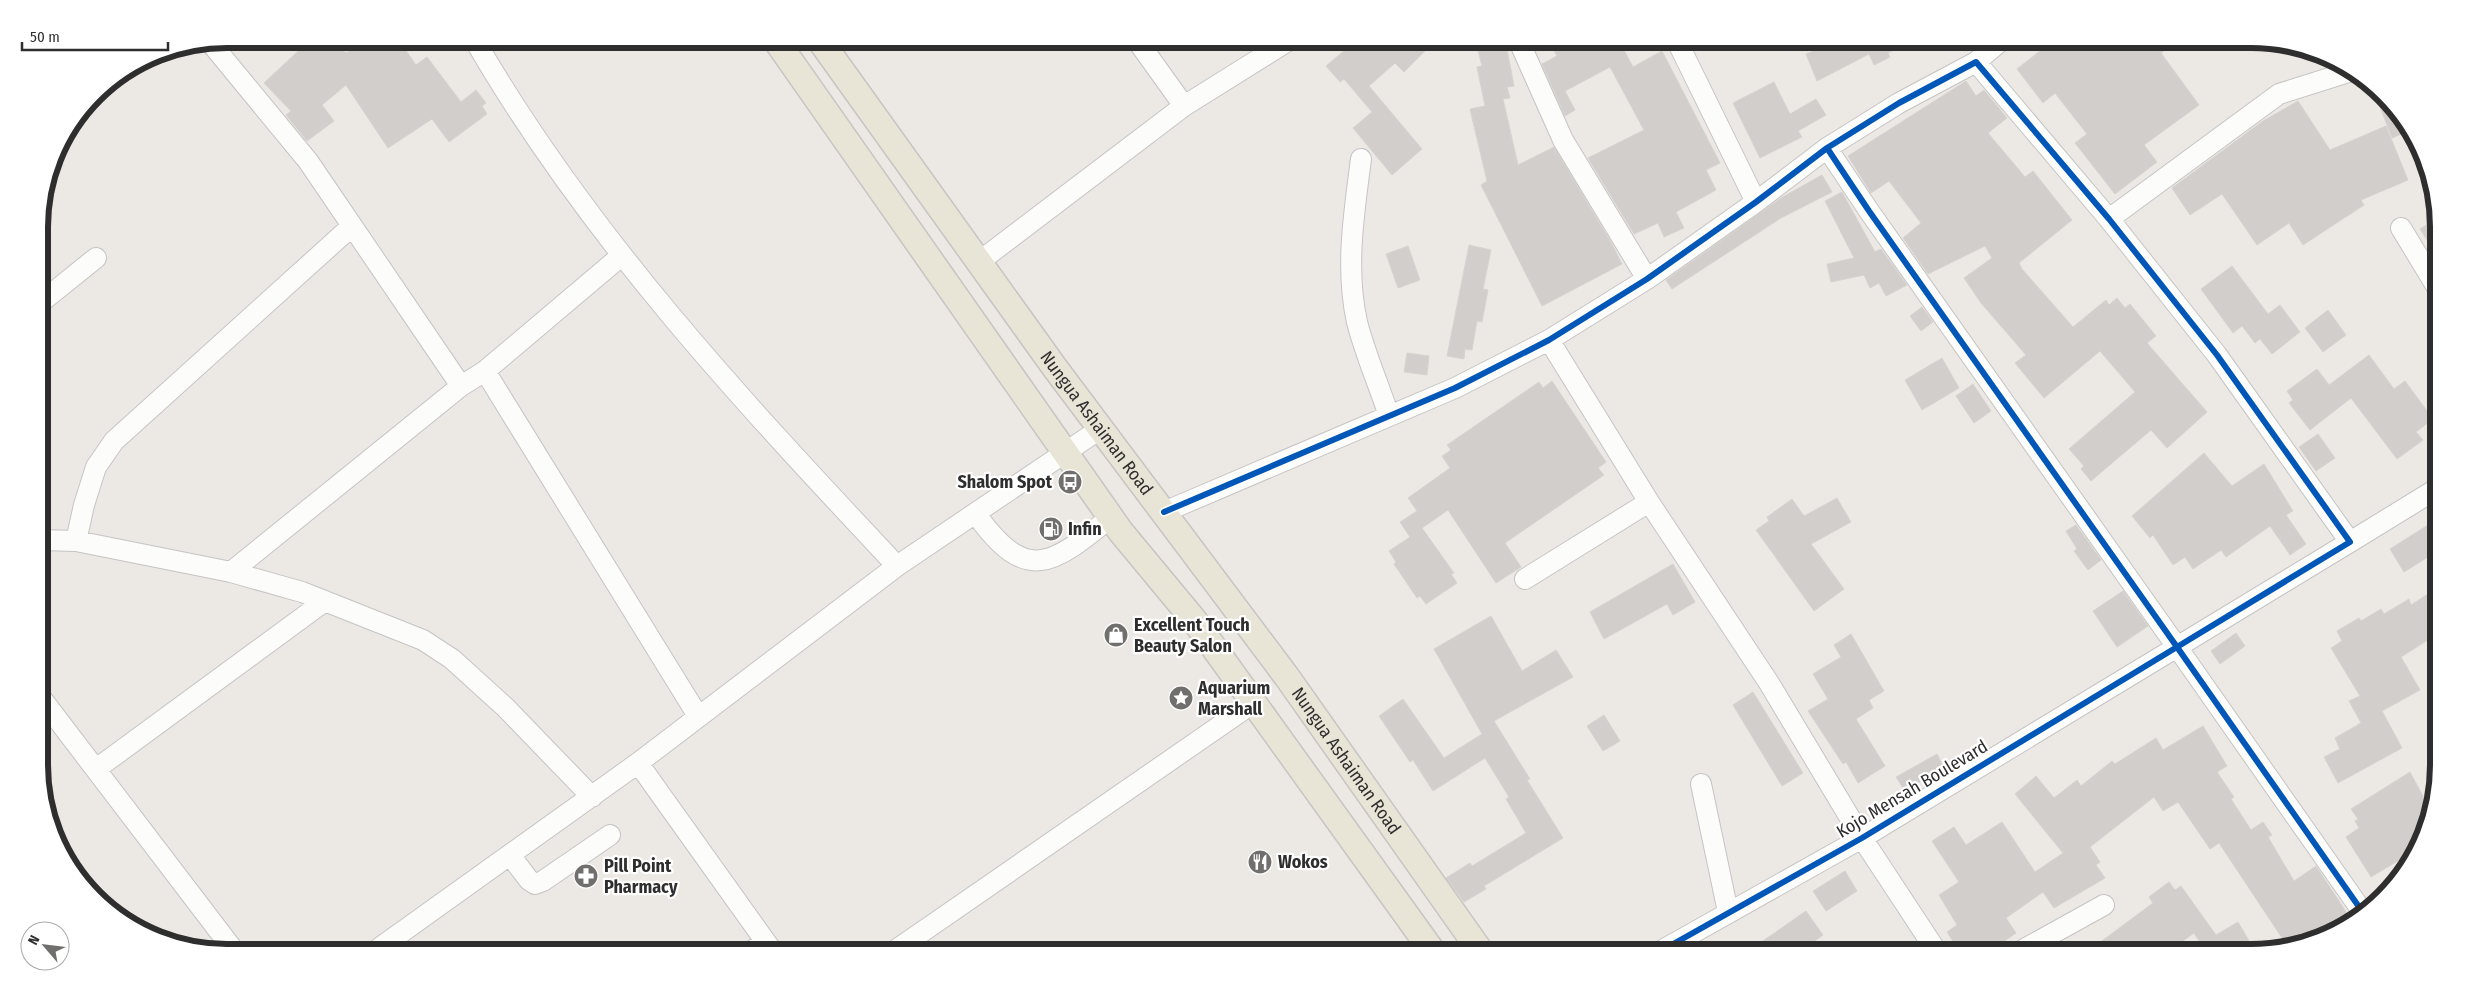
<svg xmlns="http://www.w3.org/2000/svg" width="2478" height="991" font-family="'Fira Sans Condensed',sans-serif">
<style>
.building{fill:#d1cecb;stroke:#d7d4d0}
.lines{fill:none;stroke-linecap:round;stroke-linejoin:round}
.minor-casing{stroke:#c5c4c5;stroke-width:22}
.major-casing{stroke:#c6c5c4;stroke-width:28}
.minor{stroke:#fcfcfb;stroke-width:20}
.major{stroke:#e8e4d6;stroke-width:25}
.cycleway-casing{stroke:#fff;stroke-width:9}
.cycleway{stroke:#0057b8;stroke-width:6}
.labels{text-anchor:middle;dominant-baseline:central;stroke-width:4.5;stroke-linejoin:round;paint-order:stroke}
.street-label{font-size:18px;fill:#2e2e2e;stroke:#fff}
.poi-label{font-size:18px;font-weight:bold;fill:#2e2e2e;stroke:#fff;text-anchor:start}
.rim{fill:none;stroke:#2e2e2e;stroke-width:6}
</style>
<rect width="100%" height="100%" fill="#ece8e4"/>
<!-- building -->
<path class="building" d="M311 39H335L346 53 366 39H398L416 65 427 57 461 102 476 90 486 103 482 106 487 114 449 142 432 119 388 148 346 85 322 105 334 121 307 141 286 115 291 111 264 83Z
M1358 39H1437L1404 72 1395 63 1369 86 1422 149 1392 175 1353 128 1372 112 1344 79 1340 82 1326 66Z
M1475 39H1505L1514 86 1507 87 1510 98 1503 99 1518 165 1554 147 1612 244 1622 264 1542 306 1481 185 1487 181 1470 109 1485 106 1477 67 1482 66Z
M1548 39H1618L1633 67 1662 51 1720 163 1706 170 1716 190 1676 212 1684 228 1664 237 1658 223 1634 234 1588 158 1644 130 1610 67 1565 91 1575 110 1565 116 1542 64 1557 56Z
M1845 39H1914L1888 53 1890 57 1874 65 1869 54 1817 81 1806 54Z
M2055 39H2082L2089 48 2100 39H2180L2161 53 2199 105 2144 145 2157 162 2115 194 2075 143 2087 134 2055 93 2043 103 2017 69Z
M1966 81 1976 96 1984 90 2007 118 1988 133 2025 177 2033 171 2072 220 2019 263 2022 269 2073 327 2106 300 2109 305 2117 298 2125 308 2130 304 2156 336 2147 343 2207 412 2167 448 2151 430 2091 481 2081 469 2084 466 2069 449 2135 392 2100 351 2044 398 2015 363 2026 355 1981 303 1964 278 1992 258 1985 246 1928 274 1903 238 1921 223 1889 181 1871 193 1848 156Z
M1774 82 1790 114 1816 99 1826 115 1798 131 1802 137 1760 158 1733 103Z
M2371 84 2393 103 2411 130 2392 138Z
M2298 101 2330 150 2386 126 2408 180 2361 200 2364 205 2303 245 2289 223 2257 245 2222 194 2190 215 2172 188 2263 121Z
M1822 175 1832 192 1781 218 1672 289 1666 280 1781 198Z
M1842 192 1875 252 1881 249 1907 285 1886 296 1879 283 1870 288 1864 275 1831 282 1827 264 1854 258 1825 201Z
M2438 218V257L2420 229Z
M1469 245 1491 250 1483 289 1488 290 1482 322 1477 321 1472 350 1465 349 1464 359 1447 356Z
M1408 246 1420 280 1398 288 1386 254Z
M2232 266 2268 314 2280 305 2300 332 2272 354 2260 339 2255 343 2242 326 2233 333 2201 289Z
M1922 307 1933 322 1921 331 1910 316Z
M2328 310 2346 335 2323 352 2305 328Z
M1407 353 1429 356 1427 375 1404 372Z
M2369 355 2394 389 2405 381 2433 419 2416 432 2423 440 2397 459 2351 398 2310 430 2289 403 2293 400 2287 391 2317 369 2329 385Z
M1942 358 1959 388 1922 410 1905 380Z
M1552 381 1606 462 1598 468 1604 475 1505 543 1521 567 1496 583 1448 510 1422 528 1454 573 1451 574 1457 583 1426 604 1420 596 1417 598 1394 564 1396 562 1389 551 1410 537 1400 522 1417 511 1408 498 1450 468 1442 456 1451 450 1447 445 1539 382 1543 388Z
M1973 384 1991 411 1974 423 1956 396Z
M2318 434 2335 458 2316 471 2299 447Z
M2204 453 2232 486 2264 464 2293 511 2286 515 2306 544 2290 555 2270 526 2226 557 2221 550 2193 569 2185 557 2173 565 2153 535 2150 538 2132 516Z
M1837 498 1851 522 1811 544 1844 589 1814 611 1756 530 1769 521 1767 517 1792 499 1804 516Z
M2439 518V550L2404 572 2390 549Z
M2076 525 2101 560 2088 570 2074 551 2077 549 2066 531Z
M1673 564 1695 602 1673 615 1667 604 1604 639 1590 612Z
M2439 587V633L2401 657 2420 690 2382 711 2402 748 2338 783 2324 757 2340 749 2335 738 2361 723 2349 701 2360 696 2331 648 2342 641 2337 631 2359 618 2361 621 2381 609 2384 614 2409 599 2411 605Z
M2123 591 2148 626 2117 647 2093 611Z
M1491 616 1522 671 1556 650 1573 677 1494 721 1530 779 1527 780 1563 838 1484 886 1486 889 1464 902 1446 878 1470 863 1472 866 1526 833 1506 799 1509 797 1485 758 1433 791 1413 760 1410 762 1379 716 1403 699 1444 758 1482 734 1434 649Z
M2236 633 2245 646 2220 664 2211 651Z
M1851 634 1884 691 1869 700 1873 708 1856 719 1885 766 1858 783 1846 762 1843 764 1808 711 1828 699 1813 674 1841 657 1834 645Z
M1753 692 1803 773 1782 786 1733 705Z
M1604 715 1620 741 1603 751 1587 726Z
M2203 726 2227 766 2217 772 2234 797 2231 799 2251 830 2263 822 2272 835 2268 837 2294 881 2316 866 2352 921 2312 942 2288 947 2219 843 2210 849 2178 802 2163 811 2154 797 2090 847 2100 862 2096 865 2105 878 2054 908 2043 892 2006 918 2016 933 1989 952H1960L1947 932 1957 925 1939 895 1959 882 1932 841 1954 827 1966 845 2002 822 2035 872 2063 853 2015 794 2036 776 2054 798 2077 780 2081 786 2112 761 2115 764 2156 738 2163 750Z
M1937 754 1944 767 1905 791 1896 777Z
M2410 772 2431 811 2429 825 2416 850 2371 877 2346 837 2359 828 2355 821 2358 819 2351 809Z
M1845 871 1857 891 1826 911 1813 891Z
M2169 882 2175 890 2181 886 2216 935 2238 922 2251 944 2246 946 2250 952H2206L2194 933 2176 946 2173 942 2160 952H2087L2153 903 2149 897Z
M1806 911 1823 935 1799 952H1747Z"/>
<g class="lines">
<defs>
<path id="minor" d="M474 39C587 235 743 402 897 566
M1136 39 1184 106
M1518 39 1563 140 1647 279
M1676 39 1756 202
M210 42 308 161 461 386
M1976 62 2003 39
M1361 159C1354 213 1345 268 1357 322 1365 354 1379 385 1389 416
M2109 219 2279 94 2355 70
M2401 228 2438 289
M980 261 1184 106 1291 39
M40 303 96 258
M1549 340 1649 502 1769 683 1862 838 1937 952
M485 371 698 716
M1164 512 1455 388 1549 340 1647 279 1756 202 1827 148 1899 103 1976 62 2109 219 2217 355 2350 542 2177 647 2364 914
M976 514C1027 586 1053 564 1111 517
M41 540 76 541 231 572 302 592 423 640 452 659 505 707 592 797
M76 541 84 505 96 467 114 441 352 226
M2350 542 2438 488
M231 572 461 386 485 371 621 256
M1525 579 1649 502
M42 699 235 952
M638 763 773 952
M96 769 325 601
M1701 784 1728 912
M510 855 529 880 535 884 543 881 610 835
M374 952 638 763 897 566 1100 429
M751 952 765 941
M893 952 1253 703
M1659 952 1862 838 2177 647 1869 211 1827 148
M2019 952 2104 905"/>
<g id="major">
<path d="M775 39 1121 532 1194 620 1433 952"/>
<path id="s1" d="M819 39 1055 368 1287 677 1481 952"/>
</g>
</defs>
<!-- minor casing -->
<use href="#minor" class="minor-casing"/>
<!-- major casing -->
<use href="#major" class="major-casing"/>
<!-- minor -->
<use href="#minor" class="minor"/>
<!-- major -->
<use href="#major" class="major"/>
<defs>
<path id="cycleway" d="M1164 512 1455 388 1549 340 1647 279 1756 202 1827 148 1899 103 1976 62 2109 219 2217 355 2350 542 2177 647 2364 914
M1659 952 1862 838 2177 647 1869 211 1827 148"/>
</defs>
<!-- cycleway casing -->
<use href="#cycleway" class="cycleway-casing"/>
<!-- cycleway -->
<use href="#cycleway" class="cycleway"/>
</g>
<!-- icons -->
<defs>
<symbol id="bus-disc" viewBox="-11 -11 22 22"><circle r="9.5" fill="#706f6e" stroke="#fff"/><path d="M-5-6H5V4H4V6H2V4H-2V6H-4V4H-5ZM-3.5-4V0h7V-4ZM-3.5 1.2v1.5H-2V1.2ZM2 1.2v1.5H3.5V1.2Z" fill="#fff"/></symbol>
<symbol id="fuel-disc" viewBox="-11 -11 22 22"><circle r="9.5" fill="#706f6e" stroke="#fff"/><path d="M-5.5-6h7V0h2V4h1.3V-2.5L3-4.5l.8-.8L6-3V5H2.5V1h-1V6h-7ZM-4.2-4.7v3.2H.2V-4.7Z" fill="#fff"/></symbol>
<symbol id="shop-disc" viewBox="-11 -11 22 22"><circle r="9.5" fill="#706f6e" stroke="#fff"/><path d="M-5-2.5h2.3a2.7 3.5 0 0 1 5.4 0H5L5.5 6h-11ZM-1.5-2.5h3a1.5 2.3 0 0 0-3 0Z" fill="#fff"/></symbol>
<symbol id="sight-disc" viewBox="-11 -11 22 22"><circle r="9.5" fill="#706f6e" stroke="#fff"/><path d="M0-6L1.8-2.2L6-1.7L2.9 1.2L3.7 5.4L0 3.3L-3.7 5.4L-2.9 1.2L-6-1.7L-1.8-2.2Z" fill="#fff"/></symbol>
<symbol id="restaurant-disc" viewBox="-11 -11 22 22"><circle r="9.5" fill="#706f6e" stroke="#fff"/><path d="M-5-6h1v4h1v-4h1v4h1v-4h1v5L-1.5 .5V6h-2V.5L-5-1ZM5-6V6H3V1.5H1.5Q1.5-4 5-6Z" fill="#fff"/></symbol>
<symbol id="pharmacy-disc" viewBox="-11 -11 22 22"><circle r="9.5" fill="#706f6e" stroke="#fff"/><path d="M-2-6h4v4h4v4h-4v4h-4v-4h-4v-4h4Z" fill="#fff"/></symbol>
</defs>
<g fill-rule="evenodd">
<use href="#bus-disc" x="1056" y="468" width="28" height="28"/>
<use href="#fuel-disc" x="1037" y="515" width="28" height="28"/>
<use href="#shop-disc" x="1102" y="621" width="28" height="28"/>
<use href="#sight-disc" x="1167" y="684" width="28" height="28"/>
<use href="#restaurant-disc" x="1246" y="848" width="28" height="28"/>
<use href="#pharmacy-disc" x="572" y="862" width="28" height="28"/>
</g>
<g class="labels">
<!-- street labels -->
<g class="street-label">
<text stroke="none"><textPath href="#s1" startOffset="474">Nungua Ashaiman Road</textPath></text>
<text stroke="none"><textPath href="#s1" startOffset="894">Nungua Ashaiman Road</textPath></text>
<text transform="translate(1912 789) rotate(-31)">Kojo Mensah Boulevard</text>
</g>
<!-- poi labels -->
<g class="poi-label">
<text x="1052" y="482" text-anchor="end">Shalom Spot</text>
<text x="1068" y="529">Infin</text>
<text x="1134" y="625">Excellent Touch<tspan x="1134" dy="21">Beauty Salon</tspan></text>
<text x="1198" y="688">Aquarium<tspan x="1198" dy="21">Marshall</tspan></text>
<text x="1278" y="862">Wokos</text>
<text x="604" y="866">Pill Point<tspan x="604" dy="21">Pharmacy</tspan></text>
</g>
</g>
<!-- crop -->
<path d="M0 0H2478V991H0ZM227 48H2251A179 179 0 0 1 2430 227V765A179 179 0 0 1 2251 944H227A179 179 0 0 1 48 765V227A179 179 0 0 1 227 48Z" fill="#fff" fill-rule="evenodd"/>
<path class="rim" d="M227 48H2251A179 179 0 0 1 2430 227V765A179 179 0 0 1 2251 944H227A179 179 0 0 1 48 765V227A179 179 0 0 1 227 48Z"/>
<!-- north arrow -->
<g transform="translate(45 946) rotate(298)"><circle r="24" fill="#ffffff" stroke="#ababab"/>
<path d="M0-4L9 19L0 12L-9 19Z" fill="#706f6e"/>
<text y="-8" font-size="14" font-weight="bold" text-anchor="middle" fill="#2e2e2e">N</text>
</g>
<!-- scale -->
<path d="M22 42v8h146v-8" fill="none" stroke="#2e2e2e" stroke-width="2.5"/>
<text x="30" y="42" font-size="15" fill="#2e2e2e" stroke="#ffffff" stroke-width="4" paint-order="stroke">50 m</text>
</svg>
